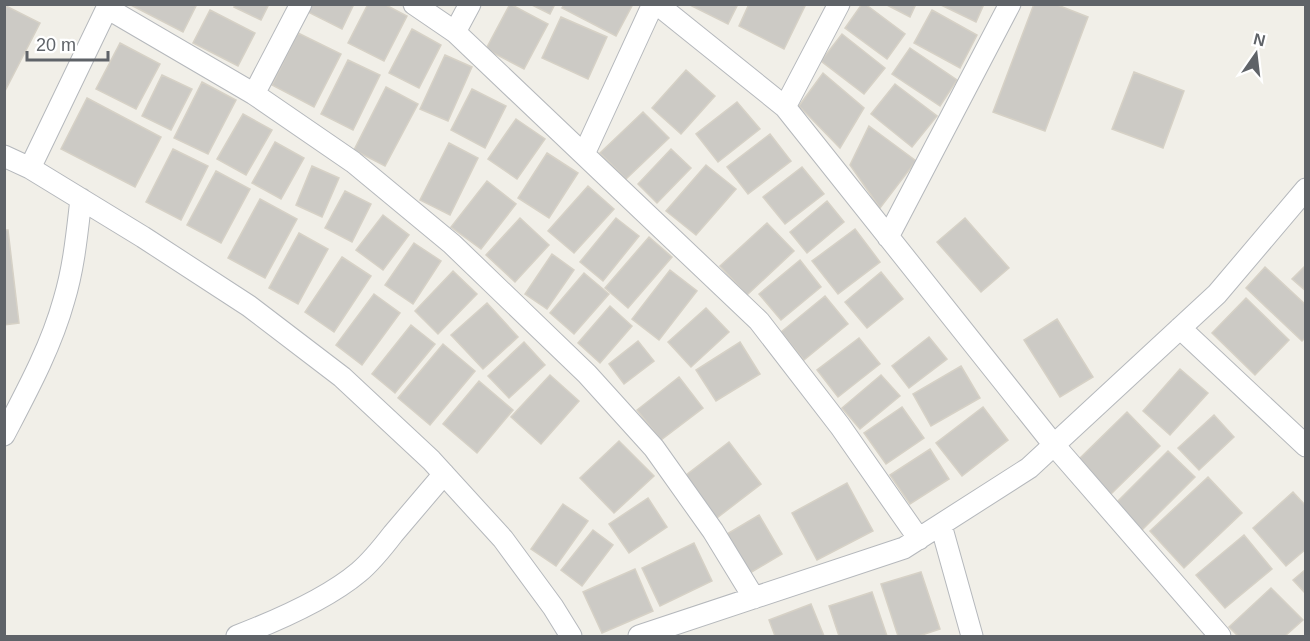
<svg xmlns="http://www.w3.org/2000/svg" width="1310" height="641" font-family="Arial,sans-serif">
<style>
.building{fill:#cccac5;stroke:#d6d1c6;stroke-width:1.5}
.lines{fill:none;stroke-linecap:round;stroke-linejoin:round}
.minor-casing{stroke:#b5b8bc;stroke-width:23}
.minor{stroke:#fff;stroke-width:21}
</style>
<rect width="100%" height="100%" fill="#f1efe8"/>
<!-- building -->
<path class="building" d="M129 4H197L183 32Z
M235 4H269L261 20 234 7Z
M312 4H354L342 29 308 12Z
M368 4H384L407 16 384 61 348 43Z
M510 4 548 24 524 69 486 49Z
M530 4H555L550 14Z
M564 4H633L616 36 562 8Z
M688 4H738L728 24Z
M749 4H806L784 49 739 26Z
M862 4H865L905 34 887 59 845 28Z
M885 4H916L910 17Z
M939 4H984L976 22Z
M1034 4H1055L1088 17 1045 131 993 112Z
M4 5 40 23 4 93Z
M210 10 255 33 238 66 193 43Z
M932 10 977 35 960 68 914 43Z
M561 17 607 37 588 79 542 58Z
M412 29 441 45 419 88 389 73Z
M298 33 341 54 314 107 272 85Z
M842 34 885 68 864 94 821 61Z
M120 43 160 64 136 109 96 89Z
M910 48 957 80 940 106 892 74Z
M445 55 472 67 448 121 420 109Z
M348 60 380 75 353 130 321 114Z
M686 70 715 96 681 134 652 108Z
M1134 72 1184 91 1163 148 1112 129Z
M823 73 864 108 840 148 799 106Z
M162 75 192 89 171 130 142 116Z
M202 82 236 100 208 154 174 138Z
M895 84 937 116 912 147 871 114Z
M386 87 418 104 385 166 354 150Z
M472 89 506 106 485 148 451 130Z
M87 98 161 137 135 187 61 149Z
M737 102 760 129 718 162 696 134Z
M643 112 669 138 626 179 600 153Z
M243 114 272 130 246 175 217 159Z
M516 119 545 139 517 179 488 159Z
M869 126 916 161 880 208 850 165Z
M770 134 791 161 748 194 727 167Z
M275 142 304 158 281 199 252 183Z
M449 143 478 158 450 215 420 200Z
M173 149 208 166 181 220 146 202Z
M671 149 691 168 657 203 638 184Z
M547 153 578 173 549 218 518 198Z
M706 165 736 189 696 235 666 211Z
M312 166 339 178 322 217 296 205Z
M802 167 824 194 785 224 763 197Z
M216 171 250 189 221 243 187 225Z
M487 181 516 204 481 249 451 227Z
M588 186 614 209 574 253 548 231Z
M345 191 371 204 352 242 325 228Z
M260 199 297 219 265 278 228 258Z
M827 201 844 222 807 253 790 232Z
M383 215 409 235 383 270 356 250Z
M520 218 549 245 515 282 486 255Z
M616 218 639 236 603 281 580 262Z
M965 218 1009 268 981 292 937 242Z
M767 223 794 251 747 295 720 266Z
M855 229 880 262 838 294 812 261Z
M4 230H8L19 323 4 325Z
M299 233 328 249 298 304 269 288Z
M649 237 672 257 628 308 605 288Z
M414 243 441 261 413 304 385 285Z
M552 254 574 270 547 309 525 294Z
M342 257 371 276 334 332 305 312Z
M800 260 821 287 781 320 759 294Z
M1306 265V291L1292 279Z
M1265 267 1306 305V337L1302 341 1246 288Z
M670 270 697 291 659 340 632 319Z
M453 271 477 294 438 334 415 311Z
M881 272 903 299 867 328 845 302Z
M584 273 609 294 574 334 550 313Z
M374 294 400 313 362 365 336 345Z
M825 296 848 324 804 360 781 332Z
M1246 298 1289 340 1255 375 1212 333Z
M487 303 518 337 483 369 451 335Z
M610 306 632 326 600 363 578 343Z
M706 308 729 332 691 367 668 342Z
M1057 319 1093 377 1060 397 1024 340Z
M411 325 435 344 395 393 372 374Z
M929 337 947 359 909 388 892 366Z
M859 338 880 364 838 397 817 370Z
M638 341 654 361 624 384 609 364Z
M524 342 545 365 509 398 488 376Z
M740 342 760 374 716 401 696 370Z
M443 344 475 371 430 425 398 398Z
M961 366 980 398 931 426 913 394Z
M1180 369 1208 393 1170 435 1143 411Z
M550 375 579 401 541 444 511 417Z
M881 375 900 396 860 429 842 408Z
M679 377 703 408 661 440 637 410Z
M479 381 513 410 477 453 443 424Z
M902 407 924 438 886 464 864 433Z
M983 407 1008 440 962 476 936 443Z
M1127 412 1160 446 1110 495 1077 461Z
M1214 415 1234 437 1199 470 1178 448Z
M619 441 654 476 614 513 580 478Z
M729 442 761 484 713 521 681 479Z
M930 449 949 479 910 504 890 475Z
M1168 451 1195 477 1140 532 1113 506Z
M1208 477 1242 513 1184 568 1150 531Z
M847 483 873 531 817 560 792 513Z
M1293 492 1306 506V549L1286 566 1253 528Z
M648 498 667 527 629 553 609 524Z
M563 504 588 521 556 566 531 549Z
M759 515 782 554 750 573 727 534Z
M593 530 613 545 582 586 561 570Z
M1244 535 1272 569 1225 608 1196 575Z
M694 543 712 581 660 606 642 568Z
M635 569 653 611 602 633 583 592Z
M1306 569V594L1293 580Z
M921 572 940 629 919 636H898L881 584Z
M1271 588 1303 620 1285 636H1238L1229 627Z
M872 592 887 636H839L829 606Z
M811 604 824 636H775L769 620Z"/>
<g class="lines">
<defs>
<path id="minor" d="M414 4 455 32
M470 4 455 32 759 321 840 426 919 539
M657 4 785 107 1054 445 1220 636
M107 8 254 94 301 4
M254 94 353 162 452 244 587 374 654 448 713 531 754 598
M785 107 839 4
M584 154 653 4
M4 156 30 168 143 237 249 306 342 377 431 460 503 539 553 607 571 636
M30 168 109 4
M888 237 1010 4
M1180 328 1306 446
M4 435C27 391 51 347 64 300 74 267 77 233 81 199
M941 525 972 636
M237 636C276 621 327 599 359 572 372 561 383 547 393 534 410 514 427 494 444 474
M639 636 904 548 1029 468 1217 294 1306 189"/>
</defs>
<!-- minor casing -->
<use href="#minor" class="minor-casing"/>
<!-- minor -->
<use href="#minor" class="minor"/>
</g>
<!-- border -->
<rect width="1310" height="641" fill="none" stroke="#5f6368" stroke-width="12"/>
<!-- north arrow -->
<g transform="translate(1256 54) rotate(14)" stroke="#ffffff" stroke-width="4.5" paint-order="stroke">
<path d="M0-4.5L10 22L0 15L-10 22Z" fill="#5f6368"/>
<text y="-9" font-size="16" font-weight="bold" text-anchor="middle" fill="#5f6368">N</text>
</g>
<!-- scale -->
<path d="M27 51v9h81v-9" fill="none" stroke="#5f6368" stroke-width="3"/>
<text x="36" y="51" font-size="18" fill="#5f6368" stroke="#ffffff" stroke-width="4.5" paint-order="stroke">20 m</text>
</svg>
